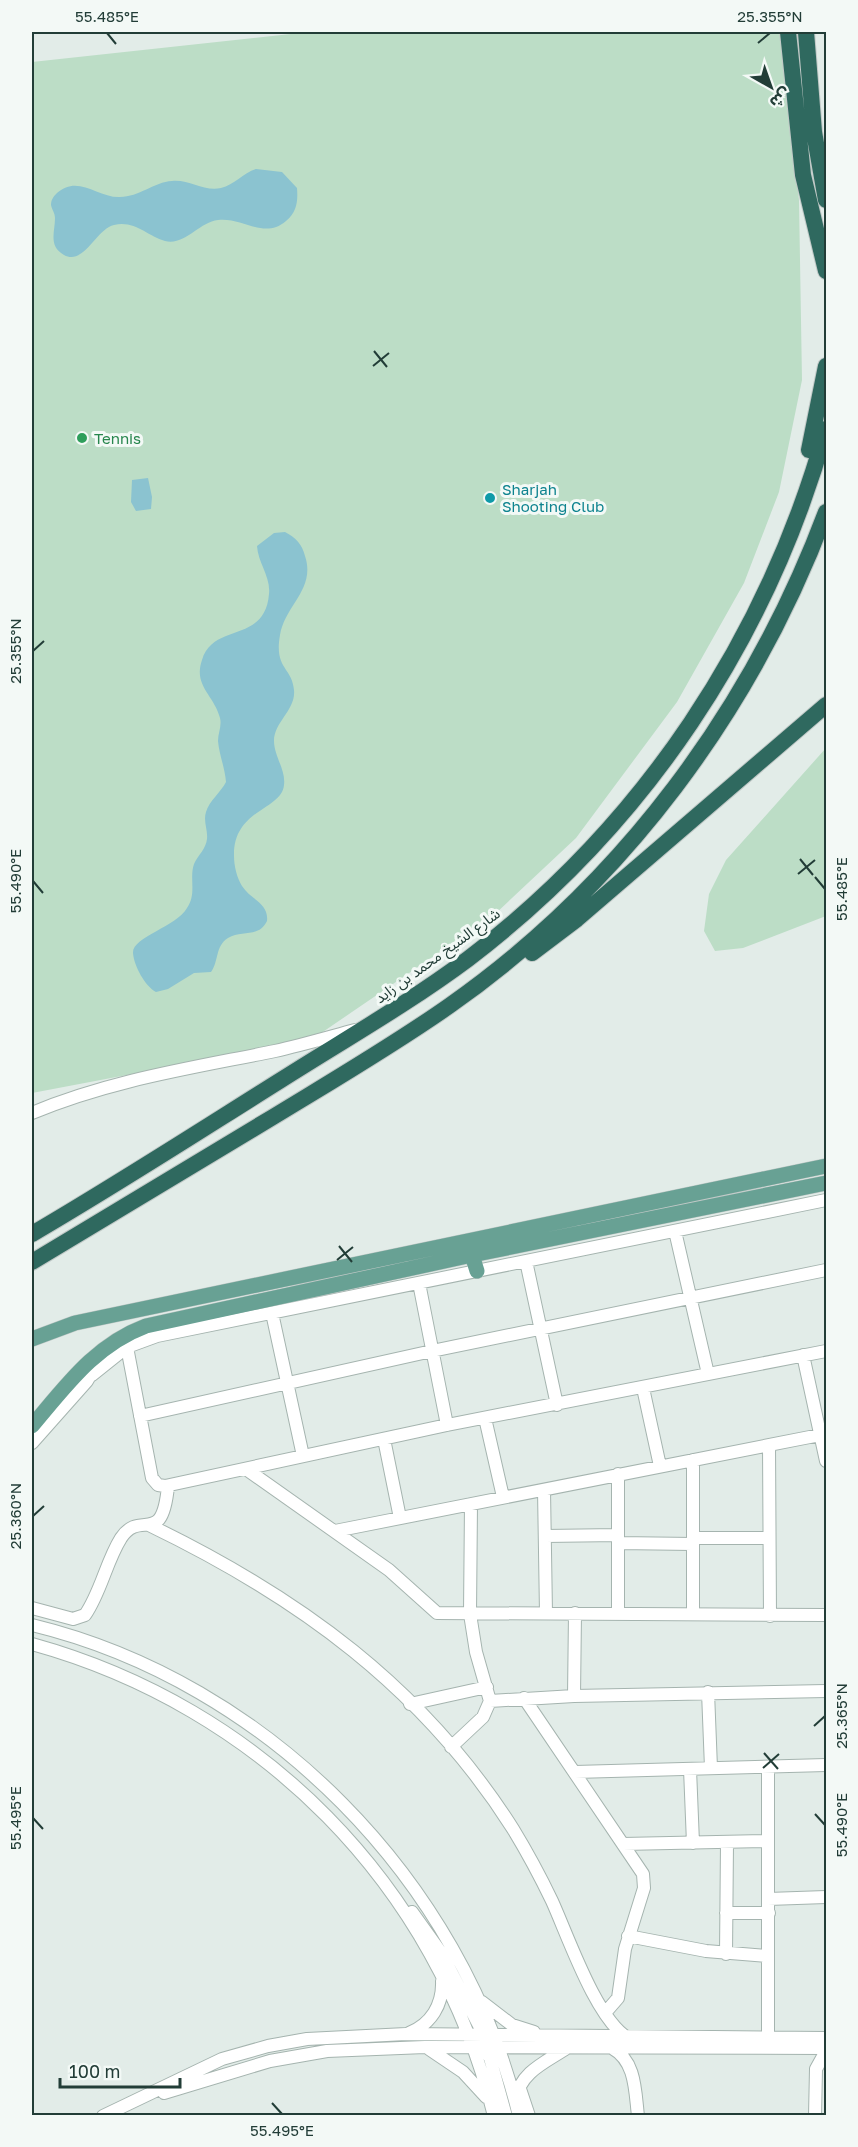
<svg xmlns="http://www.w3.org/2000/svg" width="858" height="2147" font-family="'Golos Text','Noto Sans Arabic',sans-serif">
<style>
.green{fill:#bcddc6}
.water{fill:#8bc3d0}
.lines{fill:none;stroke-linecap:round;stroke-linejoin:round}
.minor-casing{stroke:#a5b4af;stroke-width:14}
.major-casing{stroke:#c1c9c7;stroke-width:16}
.highway-casing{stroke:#c1c9c7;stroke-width:18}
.minor{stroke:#fff;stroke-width:12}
.major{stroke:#68a194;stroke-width:15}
.highway{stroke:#2f695f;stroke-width:16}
.ticks{fill:none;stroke:#223d37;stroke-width:2}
.leisure-dot{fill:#2e9e5b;stroke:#f3f9f6;stroke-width:2}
.culture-dot{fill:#0f9aa8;stroke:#f3f9f6;stroke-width:2}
.labels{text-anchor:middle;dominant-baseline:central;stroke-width:6;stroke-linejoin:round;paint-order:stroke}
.leisure-label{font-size:15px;fill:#27864d;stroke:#f3f9f6;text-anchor:start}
.culture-label{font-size:15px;fill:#0d838f;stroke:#f3f9f6;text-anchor:start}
.street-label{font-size:15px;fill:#223d37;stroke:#f3f9f6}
.neatline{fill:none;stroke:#223d37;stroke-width:2}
.ticks-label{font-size:15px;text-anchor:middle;fill:#223d37}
</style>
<rect width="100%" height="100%" fill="#e2ece8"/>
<!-- green -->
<path class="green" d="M309 32H780L799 200 802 380 779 492 744 583 677 702 576 838 494 915 311 1040 32 1093V62Z
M826 748V916L743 948 715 951 704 931 709 894 726 860Z"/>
<!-- water -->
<path class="water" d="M256 169 282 172 297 188C298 201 297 212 286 221 264 240 243 217 218 220 199 222 185 246 165 241 147 236 135 220 114 225 96 229 84 266 64 255 48 246 55 232 55 218 55 213 52 210 51 205 51 200 53 197 57 193 78 174 98 198 120 197 139 197 154 182 172 181 189 179 204 192 221 188 234 185 243 173 256 169Z
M148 478 152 497 151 509 136 511 131 502 132 480Z
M285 532C296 538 302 544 305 556 316 589 285 605 280 635 274 669 292 667 294 690 296 710 274 722 274 741 274 756 286 770 284 785 282 810 233 809 234 856 234 866 237 878 242 886 251 900 269 903 267 921 259 938 242 930 228 938 215 946 219 961 211 972L194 973 168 989 156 992C145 986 134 966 133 953 132 937 176 927 187 908 197 894 189 878 194 864 198 855 206 849 207 839 208 830 203 821 206 812 209 801 221 792 226 782 225 768 219 754 218 741 218 733 222 726 220 718 214 695 193 686 202 660 213 622 265 644 269 594 271 577 258 563 257 546L274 533Z"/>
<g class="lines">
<defs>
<path id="minor" d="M32 1113C111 1080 192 1068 275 1051 302 1045 329 1037 355 1030
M675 1231 708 1374
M526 1261 557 1405
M419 1283 447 1425
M272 1313 303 1456
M127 1347 152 1478 158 1485 165 1486 447 1425 826 1351
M803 1355 826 1461
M92 1375 127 1347 157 1336 826 1200
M643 1388 660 1466
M140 1416 432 1351 826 1270
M485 1418 503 1497
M384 1439 400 1518
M32 1443 87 1381 94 1369
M769 1445 770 1616
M246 1469 389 1570 437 1613 826 1615
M618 1474V1613
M544 1490 546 1613
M149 1525C298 1597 423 1687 513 1829 527 1852 540 1876 552 1901 568 1936 596 2019 628 2038
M335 1531 820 1435
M545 1536 618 1535
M693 1538H769
M618 1543 693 1544
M32 1608 73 1619 85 1615C101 1592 106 1562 121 1538 141 1508 162 1549 168 1486
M693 1614V1460
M32 1625C267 1682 462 1880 519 2116
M32 1644C260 1707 437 1884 494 2116
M708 1692 711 1768
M574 1696 575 1613
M524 1698 643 1874 644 1888 625 1949 618 1998 605 2013
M490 1701 574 1696 826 1691
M410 1704 487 1687
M451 1747 483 1717 490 1701 476 1652 470 1614 471 1504
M768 1767V2037
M690 1769 693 1843
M575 1772 826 1765
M623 1844 768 1841
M768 1899 826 1897
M412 1912 442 1954 486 2039
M726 1913H769
M628 1936 706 1951 768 1956
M726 1954 727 1843
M482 2002 512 2025 534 2032
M409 2033C431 2024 443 2005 442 1981
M481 2044 490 2058 506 2116
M612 2048C636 2061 635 2091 638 2116
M429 2049 463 2072 486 2097
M519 2086 529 2116
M164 2093 270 2061 327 2051 425 2047 826 2048
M516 2099C520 2072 546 2062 567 2048
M103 2116 222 2059 268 2046 307 2039 406 2034 826 2038
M815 2116 816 2069 826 2051"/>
<path id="major" d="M472 1255 477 1271
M32 1339 75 1323 826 1166
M32 1426C66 1386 95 1345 146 1326L472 1255 826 1183"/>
<path id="highway" d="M788 32 803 175 826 271
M806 32 814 132 826 200
M809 450 826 366
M532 953 577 919 826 705
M32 1234C116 1185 198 1132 281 1080 344 1040 409 1003 468 959 644 825 767 640 826 429
M32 1262C112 1214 192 1165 273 1117 332 1081 392 1046 449 1006 623 884 752 709 826 512"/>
</defs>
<!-- minor casing -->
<use href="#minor" class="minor-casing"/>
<!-- major casing -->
<use href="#major" class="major-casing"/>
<!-- highway casing -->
<use href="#highway" class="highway-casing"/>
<!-- minor -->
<use href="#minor" class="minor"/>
<!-- major -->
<use href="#major" class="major"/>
<!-- highway -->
<use href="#highway" class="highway"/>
</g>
<!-- ticks -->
<path class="ticks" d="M107 33 116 44M758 43 770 33M374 351 387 367M373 366 389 353M33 651 44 641M800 859 813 875M798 874 815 860M815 877 825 889M33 881 43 893M339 1246 352 1262M337 1260 353 1247M33 1516 44 1506M814 1726 825 1716M764 1753 778 1769M763 1768 779 1754M815 1814 825 1825M33 1818 43 1829M272 2103 282 2114"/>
<!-- markers -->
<circle class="leisure-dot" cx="82" cy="438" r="6"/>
<circle class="culture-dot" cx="490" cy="498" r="6"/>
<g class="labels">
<!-- leisure labels -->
<g class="leisure-label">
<text x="94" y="438">Tennis</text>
</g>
<!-- culture labels -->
<g class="culture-label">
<text x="502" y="489">Sharjah<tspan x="502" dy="17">Shooting Club</tspan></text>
</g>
<!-- street labels -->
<g class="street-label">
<text transform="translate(437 955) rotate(-36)">شارع الشيخ محمد بن زايد</text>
</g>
</g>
<!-- border -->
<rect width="858" height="2147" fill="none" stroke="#f3f9f6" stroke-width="66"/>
<!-- north arrow -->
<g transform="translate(771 87) rotate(140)" stroke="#f3f9f6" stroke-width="4.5" paint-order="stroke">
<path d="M0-4.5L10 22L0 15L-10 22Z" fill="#223d37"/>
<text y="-9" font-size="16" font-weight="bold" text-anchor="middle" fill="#223d37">ش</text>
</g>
<!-- scale -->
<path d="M60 2078v9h120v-9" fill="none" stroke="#223d37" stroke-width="3"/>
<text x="69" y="2078" font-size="18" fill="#223d37" stroke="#f3f9f6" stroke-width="4.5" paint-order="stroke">100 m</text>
<rect x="33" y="33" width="792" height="2081" class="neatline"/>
<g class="ticks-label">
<text x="107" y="22">55.485°E</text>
<text x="770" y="22">25.355°N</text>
<text transform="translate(16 651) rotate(-90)" y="5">25.355°N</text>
<text transform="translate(16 881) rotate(-90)" y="5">55.490°E</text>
<text transform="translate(842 889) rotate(-90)" y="5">55.485°E</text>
<text transform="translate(16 1516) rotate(-90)" y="5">25.360°N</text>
<text transform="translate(842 1716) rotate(-90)" y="5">25.365°N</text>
<text transform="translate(16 1818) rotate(-90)" y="5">55.495°E</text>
<text transform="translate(842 1825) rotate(-90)" y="5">55.490°E</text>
<text x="282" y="2136">55.495°E</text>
</g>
</svg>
